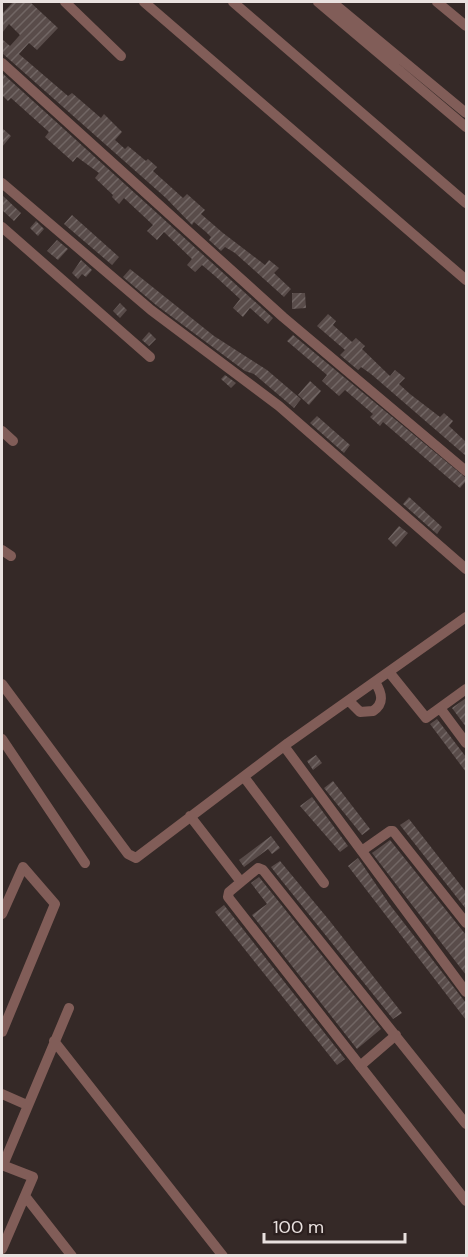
<svg xmlns="http://www.w3.org/2000/svg" width="468" height="1257" font-family="'DM Sans',sans-serif">
<style>
.building{fill:url(#building-hatch)}
.lines{fill:none;stroke-linecap:round;stroke-linejoin:round}
.minor{stroke:#815d58;stroke-width:10}
</style>
<defs>
<pattern id="building-hatch" width="6" height="6" patternUnits="userSpaceOnUse" patternTransform="scale(1.5)"><rect width="6" height="6" fill="#594c4a"/><path d="M-1 1l2-2M0 6l6-6M5 7l2-2" fill="none" stroke="#716664"/></pattern>
</defs>
<rect width="100%" height="100%" fill="#352927"/>
<!-- building -->
<path class="building" d="M13 2H30L58 28 37 50 29 43 19 54 68 96 72 93 101 118 104 114 122 132 115 140 125 149 128 146 146 161 148 159 157 167 153 171 183 198 187 194 205 210 201 214 223 233 265 265 269 260 279 268 274 273 291 289 284 297 235 253 225 247 221 251 209 240 211 237 206 232 194 222 192 225 166 198 2 53V39L10 46 20 35 9 24 2 33V14Z
M2 73 273 318 268 324 250 308 243 317 233 308 240 299 215 276 202 265 195 272 187 265 192 259 164 232 157 240 147 231 153 225 124 198 119 204 112 197 113 195 95 178 99 173 77 157 73 162 45 137 49 132 11 98 8 101 2 95Z
M2 128 11 136 2 147Z
M2 195 21 213 14 221 2 210Z
M72 215 119 257 112 265 64 224Z
M36 221 44 229 38 236 30 228Z
M57 240 68 249 58 260 47 251Z
M81 260 92 270 86 277 82 274 78 279 72 273Z
M130 269 214 336 267 370 301 399 294 408 254 374 245 371 156 305 123 277Z
M292 293H305L306 308 292 309Z
M120 303 127 310 120 318 113 311Z
M328 314 336 321 333 325 352 342 356 338 365 346 362 349 390 376 395 370 405 378 399 384 410 394 440 417 444 413 453 421 449 426 466 442V456L371 374 361 367 358 370 340 355 345 350 317 326Z
M149 332 156 339 149 346 142 340Z
M293 335 466 478V481L460 488 383 422 380 426 370 417 373 414 345 390 339 396 322 381 327 375 287 341Z
M225 375 236 383 231 388 221 379Z
M310 381 321 391 309 405 298 395Z
M317 416 350 445 344 453 310 423Z
M409 497 442 527 437 534 403 504Z
M399 526 408 533 396 547 388 539Z
M466 698V727L452 708Z
M437 719 466 757V772L430 724Z
M316 755 322 763 313 770 307 761Z
M333 781 370 829 362 835 324 788Z
M312 797 348 846 340 852 300 806Z
M409 819 466 892V909L400 825Z
M271 836 280 848 272 854 268 849 244 867 239 860Z
M390 840 466 935V975L372 853Z
M358 858 390 905 466 1003V1020L348 866Z
M280 861 329 920 402 1013 393 1019 282 881 271 867Z
M259 877 381 1029 357 1049 252 915 267 904 251 883Z
M224 905 345 1059 337 1065 215 912Z"/>
<g class="lines">
<!-- minor -->
<path class="minor" d="M65 2 121 56
M144 2 466 280
M233 2 466 203
M318 2 466 127
M332 2 466 113
M437 2 466 26
M2 63 283 317 466 471
M2 183 151 310 279 406 466 569
M2 227 150 357
M2 431 13 441
M2 550 11 556
M389 672 426 718 466 689
M2 684 128 854 136 858 288 743 466 617
M349 701 360 712 373 711C385 703 382 693 375 682
M440 708 466 743
M2 739 85 863
M284 746 466 992
M244 777 324 883
M190 816 241 882 258 868 263 870 466 1124
M363 850 390 831H393L466 923
M241 882 229 892 228 897 466 1201
M2 914 23 867 55 904 2 1032
M54 1041 223 1256
M360 1066 396 1035
M2 1094 27 1105
M2 1165 33 1177 2 1249
M3 1165 69 1008
M25 1196 72 1256"/>
</g>
<!-- border -->
<rect width="468" height="1257" fill="none" stroke="#e9e1df" stroke-width="6"/>
<!-- scale -->
<path d="M264 1233v9h141v-9" fill="none" stroke="#e9e1df" stroke-width="3"/>
<text x="273" y="1233" font-size="18" fill="#e9e1df" stroke="#2b1f1e" stroke-width="4.5" paint-order="stroke">100 m</text>
</svg>
